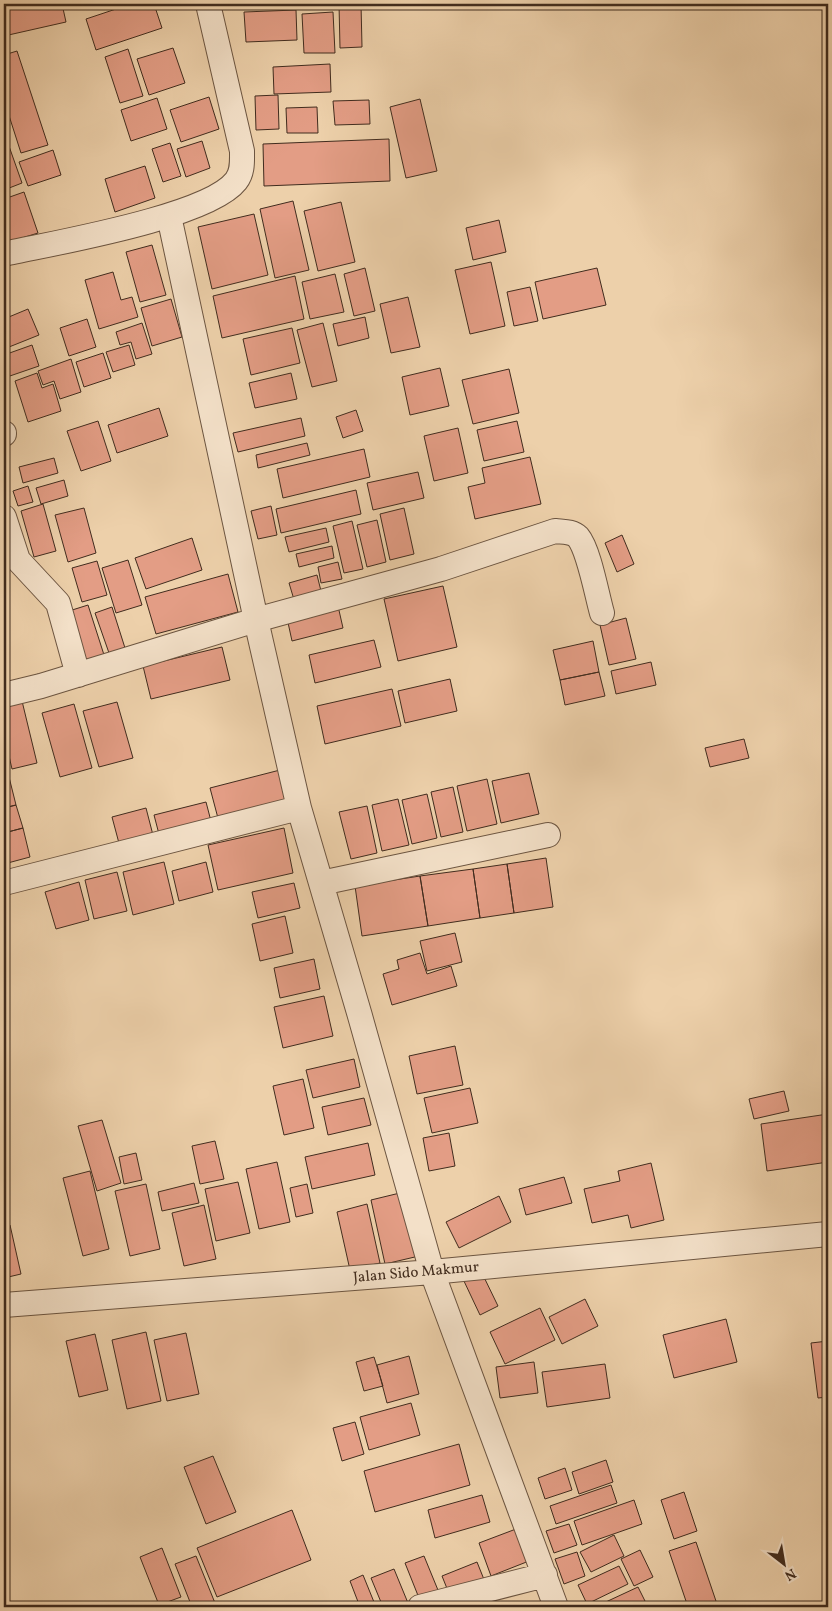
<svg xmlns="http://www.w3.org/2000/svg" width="832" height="1611" font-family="Vollkorn,serif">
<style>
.building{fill:#e39d85;stroke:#412c1e}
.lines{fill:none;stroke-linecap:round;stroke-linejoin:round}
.minor-casing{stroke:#6c5541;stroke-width:26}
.minor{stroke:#f3e0c8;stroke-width:24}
.labels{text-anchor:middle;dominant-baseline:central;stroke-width:4;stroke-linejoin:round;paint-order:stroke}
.street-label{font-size:15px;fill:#412c1e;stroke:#f3e0c8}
</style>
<rect width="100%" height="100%" fill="#edd0aa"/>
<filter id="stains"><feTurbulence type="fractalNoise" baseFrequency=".004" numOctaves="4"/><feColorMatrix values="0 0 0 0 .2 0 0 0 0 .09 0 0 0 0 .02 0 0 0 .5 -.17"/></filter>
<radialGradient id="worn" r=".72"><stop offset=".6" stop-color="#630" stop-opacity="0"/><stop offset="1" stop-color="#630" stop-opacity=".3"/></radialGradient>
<!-- building -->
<path class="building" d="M4 4H62L66 22 4 36Z
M131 4H154L162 28 96 50 86 19Z
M339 4H361L362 47 340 48Z
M296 10 297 40 246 42 244 12Z
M333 12 335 53H304L302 14Z
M173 48 185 83 149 95 137 59Z
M128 49 143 96 120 103 105 57Z
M17 51 48 145 21 153 4 100V55Z
M330 64 331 92 274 94 273 67Z
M278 95 279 129 256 130 255 96Z
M209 97 219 129 181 142 170 110Z
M157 98 167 129 131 141 121 110Z
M420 99 437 171 406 178 390 107Z
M369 100 370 124 335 125 333 101Z
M317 107 318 133H287L286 108Z
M4 132 22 183 4 190Z
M389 139 390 181 264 186 263 144Z
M202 141 210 168 186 177 177 149Z
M170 143 181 176 163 182 152 149Z
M53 150 61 175 28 186 19 162Z
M145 166 155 198 115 212 105 179Z
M24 192 38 233 9 242 4 226V199Z
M293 201 309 270 275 278 260 209Z
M341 202 355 262 318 271 304 211Z
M254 214 268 275 212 289 198 227Z
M499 220 506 252 473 260 466 228Z
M152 245 166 295 140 302 126 252Z
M491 262 505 326 470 334 455 270Z
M365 268 375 311 354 316 344 274Z
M597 268 606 305 543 319 535 282Z
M113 272 121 300 132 297 138 317 99 329 85 280Z
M335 274 344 312 310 319 302 282Z
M295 276 304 319 222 338 213 296Z
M530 287 538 321 514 326 507 292Z
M408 297 420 347 391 353 380 304Z
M171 299 182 337 152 346 141 308Z
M28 309 39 335 4 349V319Z
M365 317 369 338 338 346 333 324Z
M87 319 96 347 69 356 60 328Z
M142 323 152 354 136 359 131 342 120 345 116 332Z
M323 323 337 381 312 387 297 330Z
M292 328 300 363 251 375 243 339Z
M32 345 39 366 4 378V355Z
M129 345 135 365 113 372 106 352Z
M103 353 111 378 84 387 76 362Z
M71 359 81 392 60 399 54 381 43 385 38 371Z
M440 368 449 406 410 415 402 377Z
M509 369 519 413 473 424 462 380Z
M37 373 42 388 53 384 61 411 28 422 15 381Z
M291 373 297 399 255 408 249 383Z
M159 408 168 436 117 453 108 425Z
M356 410 363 431 343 438 336 417Z
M301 418 305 436 238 452 233 433Z
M98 421 111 461 81 471 67 431Z
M517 421 524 452 484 461 477 430Z
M458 428 468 473 434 481 424 436Z
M307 443 310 455 258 468 256 455Z
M364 449 370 477 283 498 277 469Z
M530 457 541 504 475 519 468 487 485 483 482 468Z
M54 458 58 473 23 483 19 467Z
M418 472 424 498 373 510 367 483Z
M64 480 68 496 41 504 36 488Z
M28 486 33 502 18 506 13 491Z
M356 490 361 514 281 533 276 509Z
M43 504 56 551 34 557 21 511Z
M271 506 277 535 258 539 251 511Z
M84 508 96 553 68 562 55 515Z
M404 508 414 554 390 560 380 514Z
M377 520 386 562 367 567 357 525Z
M352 521 363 569 344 573 333 526Z
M326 528 329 542 289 552 285 537Z
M622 535 634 564 617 572 605 543Z
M192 538 202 570 146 589 135 558Z
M332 546 334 558 299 567 296 554Z
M128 560 142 605 116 613 102 568Z
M97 561 107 595 82 602 72 568Z
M338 562 342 579 321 583 318 567Z
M4 563 9 580 4 582Z
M228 574 238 612 156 634 145 597Z
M317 575 322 595 295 603 289 583Z
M443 586 457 647 398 661 384 599Z
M88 605 105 658 85 664 69 611Z
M338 606 343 628 292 641 287 618Z
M112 607 125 648 109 653 95 613Z
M626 618 636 659 609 665 600 625Z
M374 640 381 667 315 683 309 655Z
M593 641 599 672 560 680 553 650Z
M222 647 230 680 151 699 143 666Z
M651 662 656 685 616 694 611 671Z
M599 672 605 696 565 705 560 680Z
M450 679 457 711 405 723 398 691Z
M392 689 401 726 325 744 317 706Z
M22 701 37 763 12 769 4 734V705Z
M117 702 133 758 99 767 83 711Z
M74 704 92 768 60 777 42 713Z
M744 739 749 758 710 767 705 748Z
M4 758 10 781 4 783Z
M280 770 289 805 219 822 210 788Z
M529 773 539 814 501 823 492 781Z
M487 779 497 824 467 831 457 786Z
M10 781 16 805 4 808V783Z
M453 787 463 832 441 837 431 792Z
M427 794 437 838 412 844 402 800Z
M398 799 409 845 382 851 372 805Z
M206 802 212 825 160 838 154 815Z
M16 805 23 828 4 833V808Z
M367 806 377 853 351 859 339 812Z
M146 808 154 839 120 847 112 817Z
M23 828 30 857 4 864V833Z
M284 828 293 873 218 890 208 845Z
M546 858 553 907 514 913 507 864Z
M164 862 174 904 133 915 123 872Z
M206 862 213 892 179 901 172 871Z
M507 864 514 913 480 918 473 869Z
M473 869 480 918 428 926 420 876Z
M117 872 127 911 94 919 85 880Z
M420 876 428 926 362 936 355 886Z
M79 882 89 920 56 929 45 892Z
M294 883 300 908 258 918 252 892Z
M285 916 293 953 260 961 252 924Z
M455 933 462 962 427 971 420 941Z
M420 953 427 974 451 966 457 986 392 1005 383 974 399 969 397 960Z
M314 959 320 989 280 998 274 968Z
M324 996 333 1036 283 1048 274 1007Z
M455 1046 463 1085 417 1094 409 1056Z
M354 1059 360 1087 313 1098 306 1070Z
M303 1079 314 1128 284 1135 273 1086Z
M470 1088 478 1123 432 1133 424 1098Z
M784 1091 789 1111 754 1119 749 1099Z
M364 1098 371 1125 328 1135 322 1107Z
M828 1114V1162L767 1171 761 1124Z
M102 1120 121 1183 97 1191 78 1126Z
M449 1133 455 1166 429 1171 423 1138Z
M215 1141 224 1179 200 1184 192 1146Z
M368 1143 375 1175 312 1189 305 1157Z
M136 1153 142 1180 124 1184 119 1157Z
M277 1162 290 1222 259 1229 246 1169Z
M651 1163 664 1220 631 1228 628 1215 592 1223 584 1189 620 1181 618 1171Z
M90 1171 109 1249 83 1256 63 1178Z
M564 1177 572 1203 526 1215 519 1189Z
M238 1182 250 1233 216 1241 205 1189Z
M194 1183 199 1203 162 1211 158 1192Z
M146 1184 160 1249 130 1256 115 1191Z
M307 1184 313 1213 296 1217 290 1188Z
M404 1192 419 1256 385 1264 371 1200Z
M499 1196 511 1222 459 1248 446 1222Z
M367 1204 380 1263 350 1270 337 1212Z
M204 1205 216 1259 184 1266 172 1213Z
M10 1225 21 1274 4 1278V1227Z
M481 1271 498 1306 480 1315 463 1279Z
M585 1299 598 1326 562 1344 549 1317Z
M540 1308 555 1340 505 1364 490 1332Z
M726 1319 737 1362 674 1378 663 1335Z
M146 1332 161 1401 127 1409 112 1340Z
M186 1333 199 1394 167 1401 154 1340Z
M95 1334 108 1390 79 1397 66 1341Z
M828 1341V1397L818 1398 811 1343Z
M409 1356 419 1394 387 1403 377 1365Z
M374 1357 383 1386 364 1391 356 1362Z
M534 1362 538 1393 500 1398 496 1367Z
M605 1364 610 1398 547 1407 542 1372Z
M411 1403 420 1435 369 1450 360 1417Z
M355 1422 364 1454 342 1461 333 1428Z
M459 1444 470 1485 375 1512 364 1471Z
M213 1456 236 1512 206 1524 184 1467Z
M606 1460 613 1482 579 1494 572 1472Z
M565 1468 572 1490 545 1499 538 1478Z
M611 1485 617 1503 556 1524 550 1506Z
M684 1492 697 1531 674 1539 661 1500Z
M482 1495 490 1522 435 1538 428 1510Z
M634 1500 642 1524 582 1545 574 1521Z
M292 1510 311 1560 217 1597 197 1548Z
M569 1524 577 1545 554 1553 546 1531Z
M516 1529 529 1561 491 1576 479 1543Z
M614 1535 624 1556 591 1572 580 1552Z
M696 1542 718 1607H688L669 1551Z
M162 1548 181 1597 159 1605 140 1557Z
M640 1550 653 1577 634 1586 621 1559Z
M577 1552 585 1576 564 1584 555 1559Z
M196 1556 215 1603 205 1607H192L175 1564Z
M424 1556 440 1595 421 1603 405 1563Z
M477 1562 485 1582 450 1596 442 1576Z
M619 1566 628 1584 587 1604 578 1585Z
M394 1569 408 1603 398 1607H383L371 1578Z
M363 1575 376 1607H360L350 1581Z
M638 1587 648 1607H595Z"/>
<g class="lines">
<defs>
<path id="minor" d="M169 216 256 620 299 808 360 1016 432 1272 556 1607
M4 254C53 243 208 217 236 181 243 172 242 161 242 151L208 4
M4 433V434
M4 517 18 560 58 603 78 675
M4 695 41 686 256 620 441 569 555 531C563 532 572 531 578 537 589 550 597 596 602 613
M4 883 299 808
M321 883 548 835
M4 1305 432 1272 828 1234
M420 1607 545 1575"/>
</defs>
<!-- minor casing -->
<use href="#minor" class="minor-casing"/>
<!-- minor -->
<use href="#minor" class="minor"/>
</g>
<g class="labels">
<!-- street labels -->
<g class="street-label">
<text transform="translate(416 1273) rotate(-5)">Jalan Sido Makmur</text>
</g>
</g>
<!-- margin -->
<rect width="832" height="1611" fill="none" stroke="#edd0aa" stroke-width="20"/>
<rect x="5" y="5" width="822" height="1601" fill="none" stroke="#412c1e" stroke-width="2.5"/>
<rect x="10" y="10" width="812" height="1591" fill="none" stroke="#412c1e"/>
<!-- north arrow -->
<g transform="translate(784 1564) rotate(149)" stroke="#f3e0c8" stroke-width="4" paint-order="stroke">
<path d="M0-4L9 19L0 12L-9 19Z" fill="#412c1e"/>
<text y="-8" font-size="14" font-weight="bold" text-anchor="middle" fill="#412c1e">N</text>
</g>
<rect width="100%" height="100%" filter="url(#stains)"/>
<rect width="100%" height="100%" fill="url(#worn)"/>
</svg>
